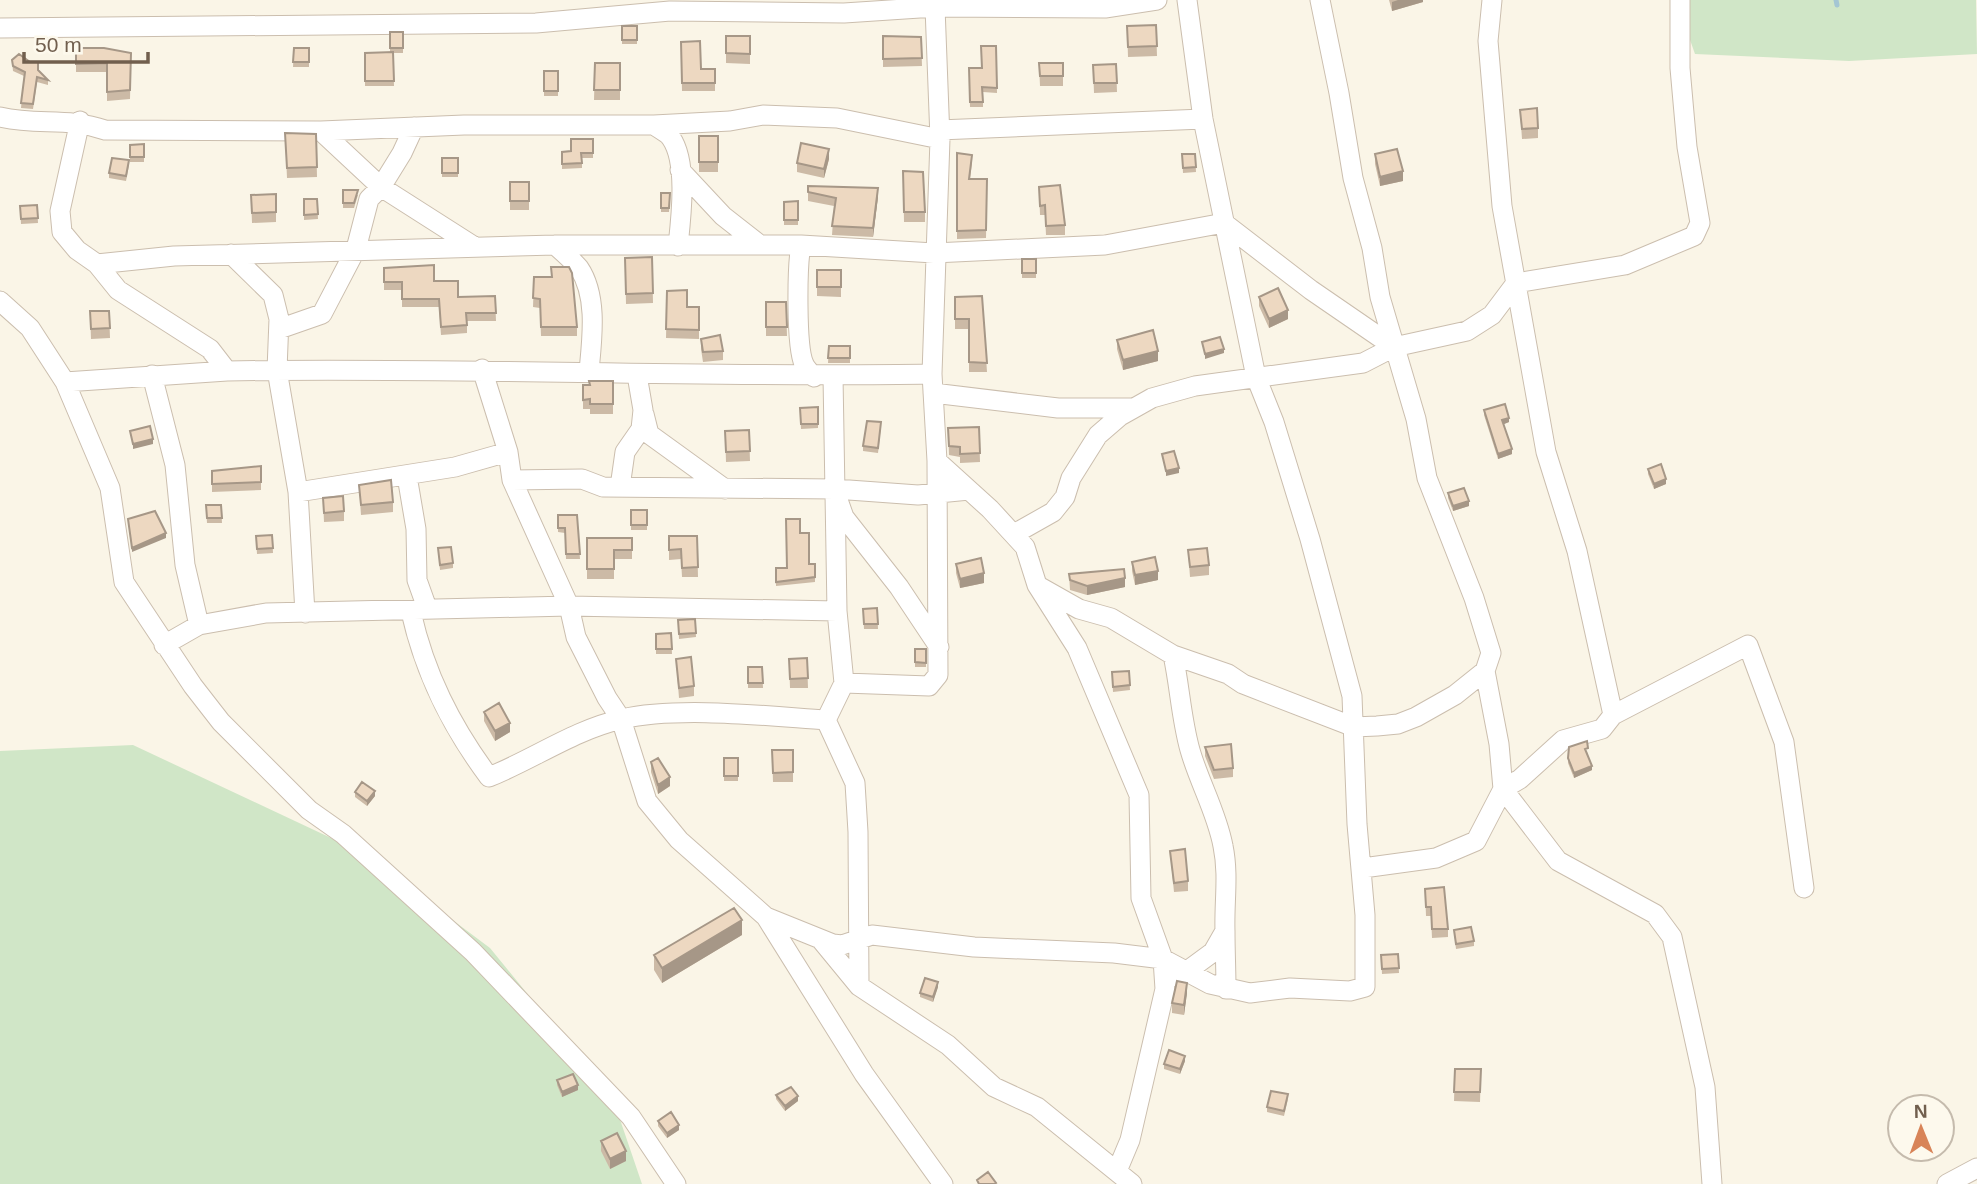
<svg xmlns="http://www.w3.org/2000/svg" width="1977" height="1184" font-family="Arial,sans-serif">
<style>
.green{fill:#d0e6c7}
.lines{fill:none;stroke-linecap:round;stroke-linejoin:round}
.stream{stroke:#a4c6d3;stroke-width:5}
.minor-casing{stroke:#cbbeae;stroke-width:21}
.minor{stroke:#fff;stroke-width:19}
.wall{fill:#ccbaa6}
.shaded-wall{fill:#a69787}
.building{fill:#edd8c1;stroke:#a69787;stroke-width:2}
</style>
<rect width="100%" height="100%" fill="#faf5e7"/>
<!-- green -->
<path class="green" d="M1676 0H1976L1977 54 1849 61 1695 54Z
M133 745 363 853 490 948 613 1099 642 1184H0V751Z"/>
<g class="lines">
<!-- stream -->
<path class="stream" d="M1836 0 1837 5"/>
<defs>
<path id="minor" d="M1320 0 1339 93 1353 178 1372 248 1380 297 1416 419 1427 478 1474 598 1491 653 1485 671 1499 744 1503 789 1558 861 1655 914 1672 937 1705 1087 1712 1184
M1492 0 1488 41 1502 206 1546 452 1577 551 1613 715
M0 28 536 23 670 11 844 13 935 7 1105 8 1157 0
M0 117C38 126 67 117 105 130L321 131 464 125H654L730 121 763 115 837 118 940 139
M80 121 60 211 62 232 77 250 97 264 174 256 555 245H801L934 253 1105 245 1224 223 1311 290 1394 347
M654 125C659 129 668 133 671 138 688 162 681 218 678 246
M939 130 1203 119
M321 131 381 187 475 247
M680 170 723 216 760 245
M555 245C563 252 572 260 579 268 598 296 592 339 589 371
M801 245C797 266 796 347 804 364 806 369 811 373 814 377
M231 254 273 295 279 319 277 370 298 492 305 613
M97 264 118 290 210 349 227 371C462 367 697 378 932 374
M0 301 30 328 65 382 110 488 124 582 193 686 221 722 309 810 343 834 473 952 631 1117 676 1184
M279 329 322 314 356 249 369 199 381 187 402 153 414 127
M482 369 508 452 512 480 569 606 576 637 607 698 621 719 647 801 679 840 766 917 833 944 842 945 872 935 974 947 1114 953 1163 959 1210 984 1250 993 1290 988 1350 991 1365 987V915L1357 824 1352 696 1310 539 1274 422 1256 377 1203 119 1187 0
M152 375 175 465 185 565 199 625
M65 382 227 371
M933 393 1058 408H1131
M644 414 649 434 725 489
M937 461 990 509 1025 547 1037 585 1077 648 1139 795 1141 898 1163 959 1165 989 1130 1140 1117 1171
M407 476 416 529 417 580 427 608
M512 480 582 479 603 487 835 489 918 495 969 490
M620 487 625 452 641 429 643 410 637 375
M298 492 455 467 508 452
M838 500 844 517 899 587 939 647
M1014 534 1053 512 1065 497 1071 478 1098 435 1120 416 1152 398 1195 386 1363 363 1394 347 1467 331 1492 315 1516 283 1625 265 1694 236 1700 223 1687 147 1680 68V0
M1040 587 1079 609 1111 618 1173 655 1228 674 1243 684 1354 727 1377 726 1398 724 1416 717 1455 695 1485 671
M411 612C425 674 451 726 489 777 534 759 574 730 622 719 678 706 767 716 826 720
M164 645 199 625 266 613 569 606 837 611
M1173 655C1180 687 1181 718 1190 750 1199 782 1217 813 1223 846 1229 875 1224 902 1225 931 1225 951 1226 970 1226 989
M844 683 929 686 938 675 937 461 932 374 940 139 935 7
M826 720 844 683 837 611 833 376
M826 720 855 783 858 832 859 986
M1363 868 1436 858 1476 841 1503 789 1520 779 1563 740 1602 729 1613 715 1748 645 1784 742 1804 888
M766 917 864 1074 943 1184
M822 941 859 986 948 1045 994 1087 1037 1107 1132 1184
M1179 977 1213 952 1225 931
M1947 1184 1977 1168"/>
</defs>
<!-- minor casing -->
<use href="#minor" class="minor-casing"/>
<!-- minor -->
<use href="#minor" class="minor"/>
</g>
<!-- wall -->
<path class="wall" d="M1389 0H1423V2L1392 11Z
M1156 25 1157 56 1128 57 1127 26Z
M622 26H637V44H622Z
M390 32H403V53H393L394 86H365V53L390 52Z
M726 36H750V64L726 63Z
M883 36 921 37 922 66 883 67Z
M681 42 701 69H715V91H682Z
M996 46 997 93 983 92V107H970L969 68H982Z
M76 48 131 53 130 99 107 101V72H76Z
M294 48H309V67H293Z
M12 60 38 70 48 80V85L37 82 33 109 21 108 24 76 13 71Z
M595 63H620V100H594Z
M1039 63H1063V86H1040Z
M1116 64 1117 92 1094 93 1093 65Z
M544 71H558V96H544Z
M1520 110 1538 128V138L1522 139Z
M285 133 316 134 317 177 287 178Z
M699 136H718V172H699Z
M593 139V158H582V168L562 169V152L571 151Z
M144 144V162H130V145Z
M957 153 972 163 970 179H987L986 238 957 239Z
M1182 154H1195L1196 172 1183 173Z
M1375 154 1403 181 1380 186 1375 164Z
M442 158H458V177H442Z
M829 159 824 178 797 172V163Z
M129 165 126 181 109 178V173Z
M903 171 925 212V222H904Z
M510 182H529V210H510Z
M1039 187 1065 225V235H1046L1045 215H1040Z
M343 190 358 195 354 208H343Z
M808 192 878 197 873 237 832 235 834 206 808 201Z
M661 193H670L669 212H661Z
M276 194V222L252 223 251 195Z
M304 199H317L318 219 304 220Z
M798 201V225H784V202Z
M37 205 38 223 21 224 20 206Z
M652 257 653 303 626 304 625 258Z
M1022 259H1036V278H1022Z
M384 268 434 281 458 297 495 296 496 321H467V333L441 335 439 307H402V290H384Z
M817 270H841V297L817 296Z
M534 277 577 327V336H541L540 308 533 307Z
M667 291 687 307H699V339L666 338Z
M982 296 987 372H969V329H955V297Z
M1259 297 1288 319 1269 328 1259 306Z
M766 302H786L787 336H766Z
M90 311H109L110 338 91 339Z
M701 339 723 351V360L703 362 701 349Z
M1117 340 1158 361 1123 370 1117 349Z
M829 346H850V363H828Z
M613 381V414H590V409H583V385Z
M800 408 818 424V428L801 429Z
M1484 410 1509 422 1503 424 1512 454 1498 459 1484 415Z
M881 426 878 453 863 451V446Z
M979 427 980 462 960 463V457L949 455 948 428Z
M749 430 750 461 726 462 725 431Z
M261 466V490L212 492V471Z
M1648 469 1666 484 1654 489 1648 474Z
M359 485 393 502V512L361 515Z
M1448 493 1469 506 1453 511 1448 498Z
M323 498 344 511V521L324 522Z
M206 505H221L222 523H207Z
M631 510H647V530H631Z
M558 515H577L580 559H566L565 533 558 532Z
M800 533 809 564 815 577V582L776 586V568H787Z
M272 535 273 553 257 554 256 536Z
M669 536H697L698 577H682L681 559 669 560Z
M587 538H632V559H614V579H587Z
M438 548 453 563V568L440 570Z
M1188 550 1209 565V575L1190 577Z
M1132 562 1158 580 1135 585 1132 571Z
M956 564 984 583 960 588 956 573Z
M1069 574 1125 587 1087 595 1070 590Z
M877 608 878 629H864L863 609Z
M695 619 696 637 679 639 678 620Z
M671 633 672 654H656V634Z
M915 649H926V667H915Z
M807 658 808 688H790L789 659Z
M676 659 694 686V696L679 698Z
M748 667H762L763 688H748Z
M1129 671 1130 690 1113 692 1112 672Z
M484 712 510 732 495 741 484 721Z
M1205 747 1233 768V777L1214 779 1205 756Z
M1569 747 1588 753H1587L1592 770 1574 778 1568 763Z
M772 750H793V782H773Z
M724 758H738V781H724Z
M651 762 670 786 658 794 651 772Z
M355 792 375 796 367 806 355 797Z
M1170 851 1188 881V891L1174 892Z
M1425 889 1448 929V937L1432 938 1431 916H1426Z
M1454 930 1474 941V946L1456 949Z
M742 935 662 983 654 970V955Z
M1398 954 1399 973 1382 974 1381 955Z
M938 987 933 1002 920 997V993Z
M1187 993 1184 1015 1172 1013V1003Z
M1185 1061 1180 1074 1164 1069V1064Z
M1455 1069H1481L1480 1102 1454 1101Z
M557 1080 578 1090 562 1097 557 1085Z
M776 1095 798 1101 785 1111 776 1099Z
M1288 1099 1284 1116 1267 1112V1107Z
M658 1121 679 1130 667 1138 658 1126Z
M601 1141 626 1161 610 1169 601 1151Z"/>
<!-- shaded-wall -->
<path class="shaded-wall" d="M1398 0H1423V2L1392 11V2Z
M829 149V159L824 178V169Z
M1403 171V181L1380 186V177Z
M878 188V197L873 237V228Z
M1288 310V319L1269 328V319Z
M1224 349V353L1205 359V354Z
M1158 351V361L1123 370V360Z
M1509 418V422L1502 425V420Z
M153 439V444L133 449V444Z
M1512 449V454L1498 459V454Z
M1179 468V473L1166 476V471Z
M1666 479V484L1654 489V484Z
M1469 501V506L1453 511V506Z
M166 533V538L132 552V548Z
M1158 571V580L1135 585V575Z
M984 573V583L960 588V579Z
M1125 578V587L1087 595V586Z
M510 723V732L495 741V731Z
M1592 766V770L1574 778V773Z
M670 777V786L658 794V785Z
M375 791V796L367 806V801Z
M742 920V935L662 983V968Z
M938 982V987L933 1002V997Z
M1187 983V993L1184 1015V1005Z
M1185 1056V1061L1180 1074V1069Z
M578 1085V1090L562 1097V1092Z
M798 1096V1101L785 1111V1106Z
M679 1125V1130L667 1138V1133Z
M626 1151V1161L610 1169V1159Z"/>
<!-- building -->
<path class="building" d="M1156 25 1157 46 1128 47 1127 26Z
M622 26H637V40H622Z
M390 32H403V48H390Z
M726 36H750V54L726 53Z
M883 36 921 37 922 58 883 59Z
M700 41 701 69H715V83H682L681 42Z
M981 46H996L997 88 982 87 983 102H970L969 68H982Z
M76 48H104L131 53 130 90 107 92V63L76 64Z
M294 48H309V62H293Z
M393 52 394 81H365V53Z
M19 54 30 62H38V70L48 80 37 77 33 104 21 103 25 72 13 66 12 60Z
M595 63H620V90H594Z
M1039 63H1063V76H1040Z
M1116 64 1117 83H1094L1093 65Z
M544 71H558V91H544Z
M1537 108 1538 128 1522 129 1520 110Z
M285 133 316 134 317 167 287 168Z
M699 136H718V162H699Z
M571 139H593V153H581L582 163 562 164V152L571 151Z
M801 143 829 149 824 169 797 163Z
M144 144V157H130V145Z
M1397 149 1403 171 1380 177 1375 154Z
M957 153 972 155 969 179H987L986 230 957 231Z
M1182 154H1195L1196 167 1183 168Z
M112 158 129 160 126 176 109 173Z
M442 158H458V173H442Z
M903 171 923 172 925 212H904Z
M510 182H529V201H510Z
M1060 185 1065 225 1046 226 1045 205 1040 206 1039 187Z
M808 186 878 188 873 228 832 226 836 198 808 192Z
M343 190H358L354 203H343Z
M661 193H670L669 208H661Z
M276 194V212L252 213 251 195Z
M304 199H317L318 214 304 215Z
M798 201V220H784V202Z
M37 205 38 218 21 219 20 206Z
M652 257 653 293 626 294 625 258Z
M1022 259H1036V273H1022Z
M434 265V281H458V297L495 296 496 313H466L467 325 441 327 439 299H402V282H384V268Z
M551 267H569L572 273 577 327H541L540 299 533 298 534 277H552Z
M817 270H841V287H817Z
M1278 288 1288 310 1269 319 1259 297Z
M687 290V307H699V330L666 329 667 291Z
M982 296 987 363 969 362V319H955V297Z
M766 302H786L787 327H766Z
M90 311H109L110 328 91 329Z
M1153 330 1158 351 1123 360 1117 340Z
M720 335 723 351 703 352 701 339Z
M1220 337 1224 349 1205 354 1202 342Z
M829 346H850V358H828Z
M589 381H613V404H590V399L583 400V385H590Z
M1505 404 1509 418 1502 420 1512 449 1498 454 1484 410Z
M818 407V424H801L800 408Z
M867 421 881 422 878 448 863 446Z
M150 426 153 439 133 444 130 431Z
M979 427 980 453 960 454V447L949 446 948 428Z
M749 430 750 451 726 452 725 431Z
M1174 451 1179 468 1166 471 1162 454Z
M1661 464 1666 479 1654 484 1648 469Z
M261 466V482L212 484V471Z
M391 480 393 502 361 505 359 485Z
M1464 488 1469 501 1453 506 1448 493Z
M343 496 344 511 324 513 323 498Z
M206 505H221L222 518H207Z
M631 510H647V525H631Z
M155 511 166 533 132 548 128 519Z
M558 515H577L580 554H566L565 528H558Z
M786 519H800V533H809V564H815V577L776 582V568H787Z
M272 535 273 548 257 549 256 536Z
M669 536H697L698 567 682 568 681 549 669 550Z
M587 538H632V550H614V569H587Z
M451 547 453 563 440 565 438 548Z
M1207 548 1209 565 1190 567 1188 550Z
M1155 557 1158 571 1135 575 1132 562Z
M981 558 984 573 960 579 956 564Z
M1124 569 1125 578 1087 586 1070 580 1069 574Z
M877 608 878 624H864L863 609Z
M695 619 696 633 679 634 678 620Z
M671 633 672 649H656V634Z
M915 649H926V663L915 662Z
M691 657 694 686 679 688 676 659Z
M807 658 808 678 790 679 789 659Z
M748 667H762L763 683H748Z
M1129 671 1130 685 1113 687 1112 672Z
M499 703 510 723 495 731 484 712Z
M1587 741 1588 748 1585 749 1592 766 1574 773 1568 758 1569 747Z
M1231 744 1233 768 1214 770 1205 747Z
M772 750H793V772L773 773Z
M658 758 670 777 658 785 651 762Z
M724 758H738V776H724Z
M362 782 375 791 367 801 355 792Z
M1185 849 1188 881 1174 883 1170 851Z
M1444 887 1448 929H1432L1431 907H1426L1425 889Z
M734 908 742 920 662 968 654 955Z
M1471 927 1474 941 1456 944 1454 930Z
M1398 954 1399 968 1382 969 1381 955Z
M925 978 938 982 933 997 920 993Z
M1177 981 1187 983 1184 1005 1172 1003Z
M1169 1050 1185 1056 1180 1069 1164 1064Z
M1455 1069H1481L1480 1092H1454Z
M573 1074 578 1085 562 1092 557 1080Z
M791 1087 798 1096 785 1106 776 1095Z
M1271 1091 1288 1094 1284 1111 1267 1107Z
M671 1112 679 1125 667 1133 658 1121Z
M617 1133 626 1151 610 1159 601 1141Z
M988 1172 996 1183 994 1184H979L977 1180Z"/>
<!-- north arrow -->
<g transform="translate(1921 1128) rotate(359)"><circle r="33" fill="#fdf9ed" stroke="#c5bbad" stroke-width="2"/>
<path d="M0-5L12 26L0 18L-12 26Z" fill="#d88458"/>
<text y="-10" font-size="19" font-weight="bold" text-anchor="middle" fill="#715f4e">N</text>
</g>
<!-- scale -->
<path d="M24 52v10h124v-10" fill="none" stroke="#715f4e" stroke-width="3.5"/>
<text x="35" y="52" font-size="21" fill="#715f4e" stroke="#fdf9ed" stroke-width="5" paint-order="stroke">50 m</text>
</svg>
